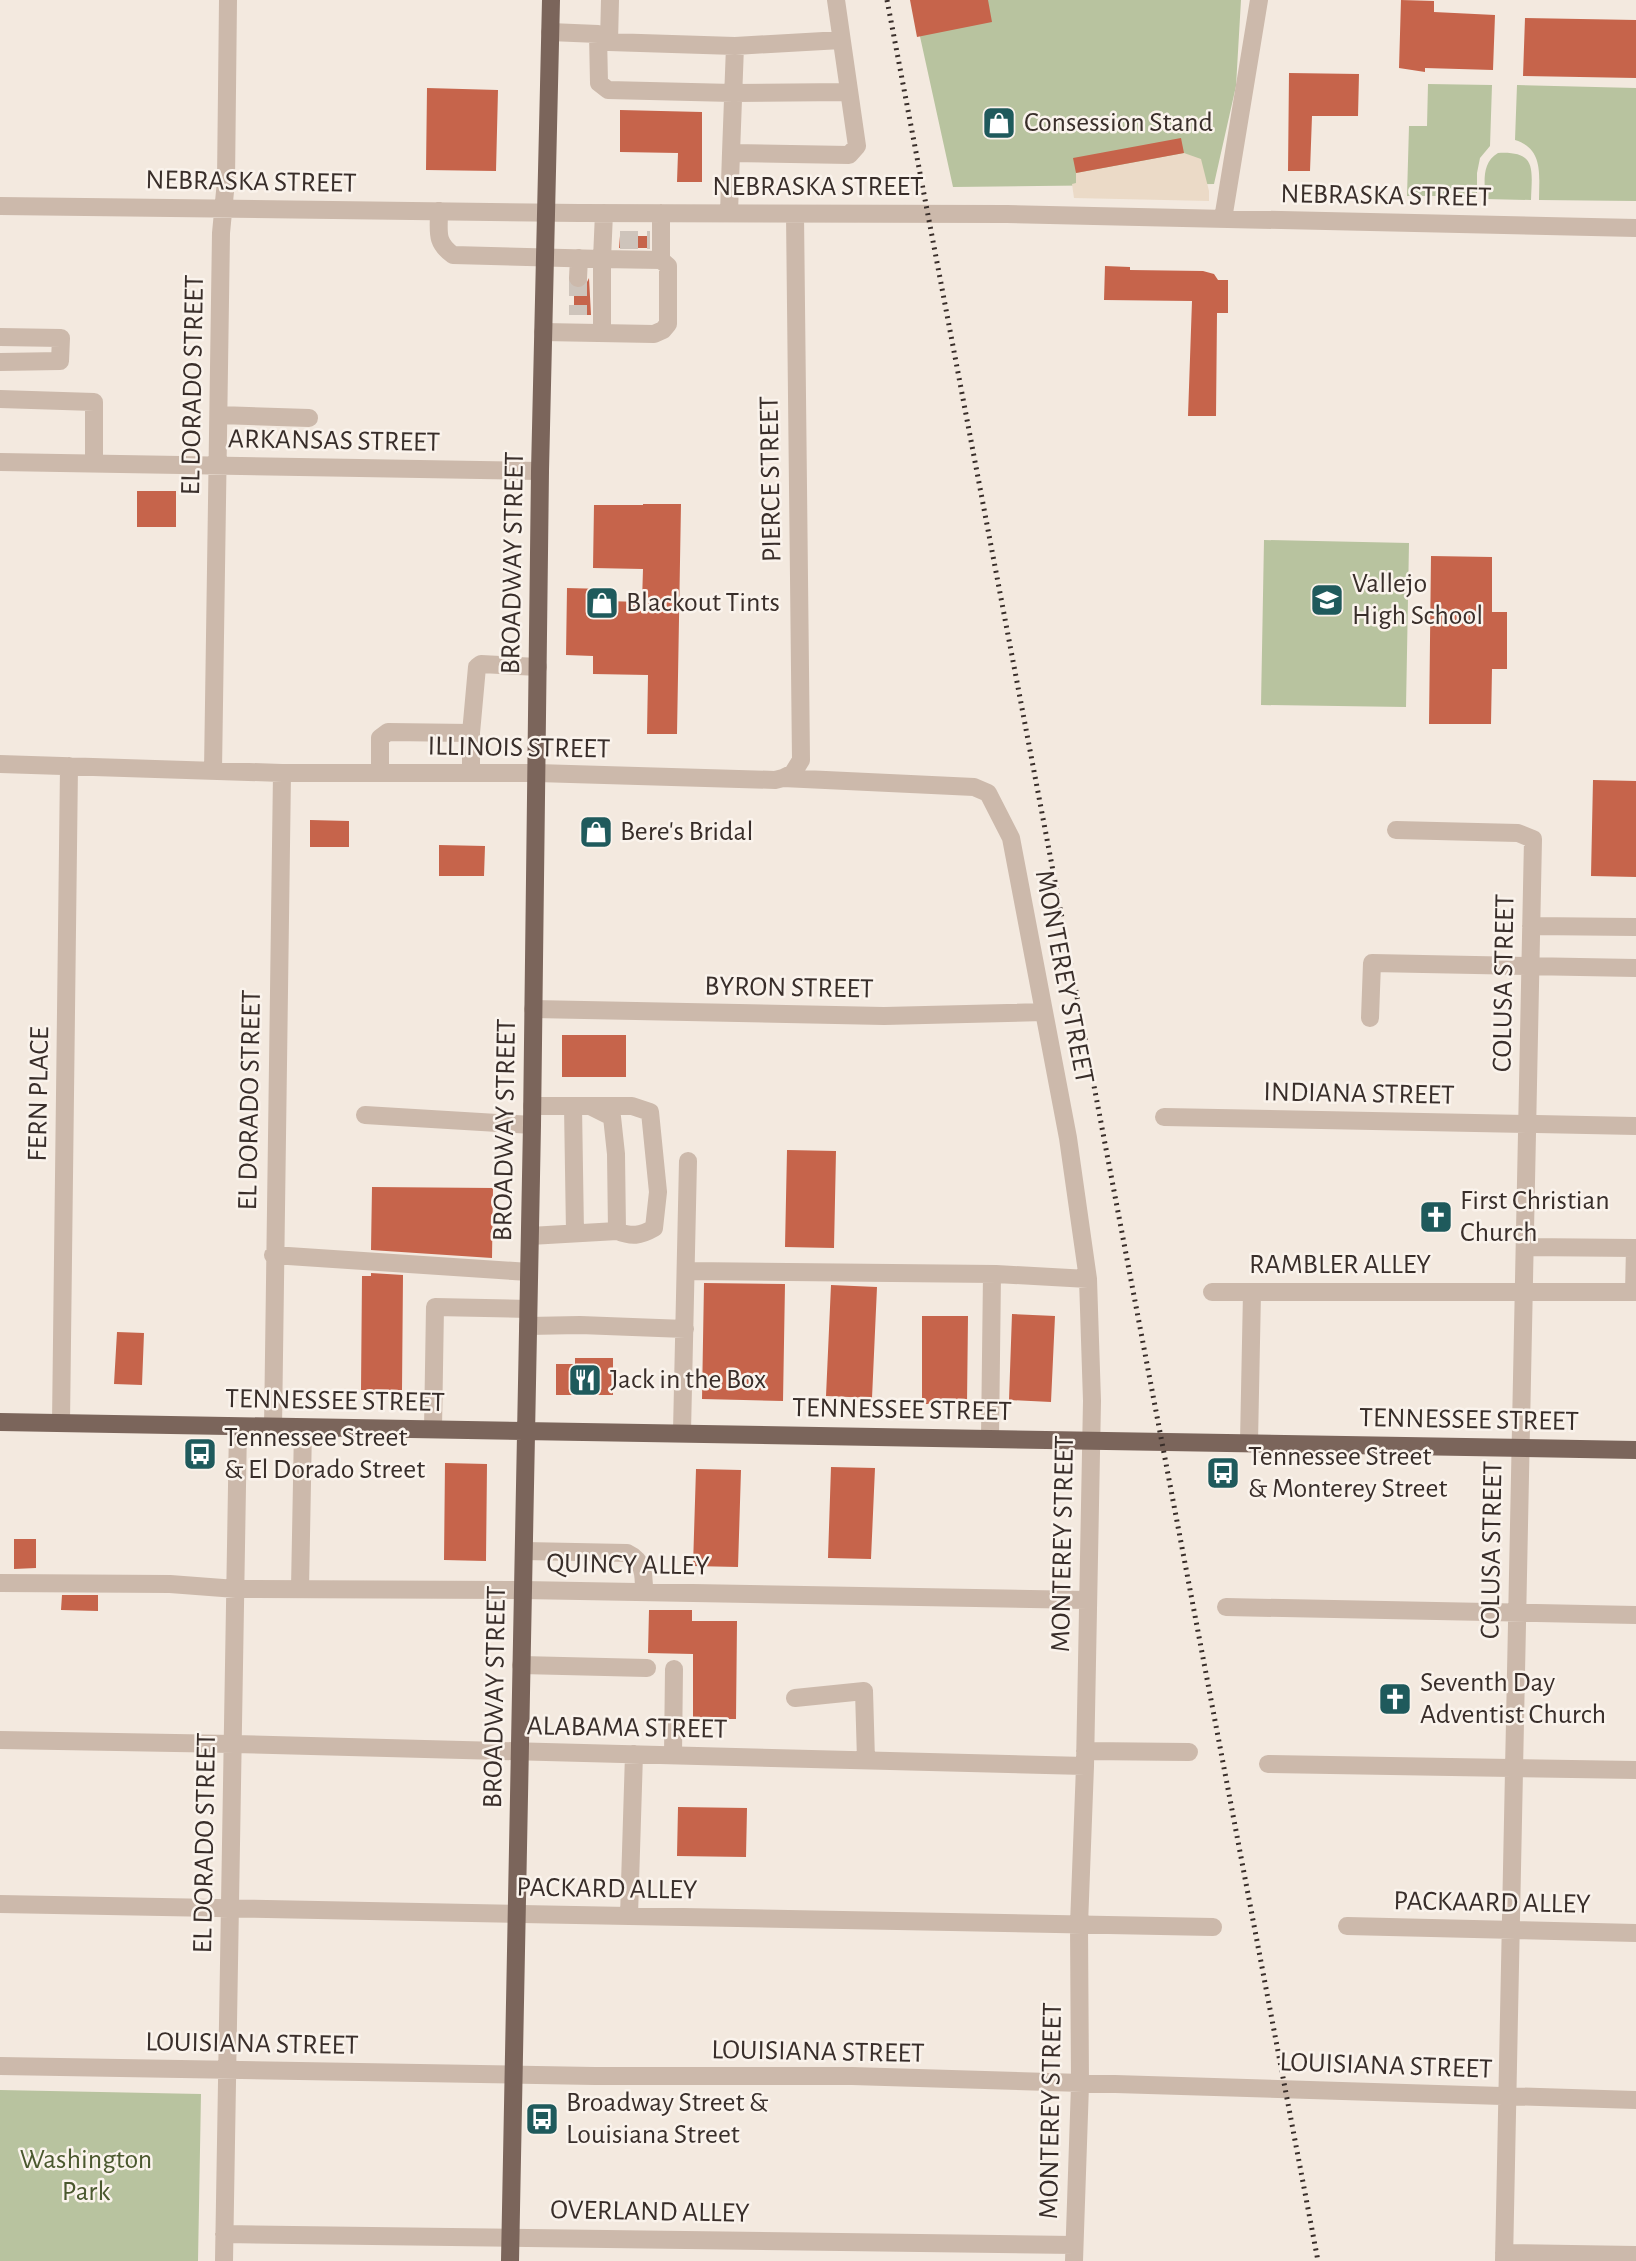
<svg xmlns="http://www.w3.org/2000/svg" width="1636" height="2261" font-family="'Alegreya Sans',sans-serif">
<style>
.green{fill:#b8c39f}
.plaza{fill:#ebdac7}
.building{fill:#c6644b}
.lines{fill:none;stroke-linecap:round;stroke-linejoin:round}
.minor-tunnel{stroke:#cec4bb;stroke-width:18;stroke-dasharray:18 9;stroke-linecap:butt}
.minor{stroke:#ccb9ab;stroke-width:18}
.major{stroke:#7b655b;stroke-width:18}
.rail{stroke:#392e2a;stroke-width:5;stroke-dasharray:2 5;stroke-linecap:butt}
.labels{text-anchor:middle;dominant-baseline:central;stroke-width:5;stroke-linejoin:round;paint-order:stroke}
.poi-label{font-size:28px;fill:#392e2a;stroke:#faf3ec;text-anchor:start}
.street-label{font-size:28px;fill:#392e2a;stroke:#faf3ec}
.park-label{font-size:28px;fill:#4a582e;stroke:#faf3ec}
</style>
<rect width="100%" height="100%" fill="#f3e9df"/>
<!-- green -->
<path class="green" d="M912 0H1241L1236 86 1214 184 953 187Z
M1428 84 1492 85 1490 146 1480 158 1477 173V196H1407L1409 126H1427Z
M1517 85 1636 88V201L1539 200C1539 175 1544 149 1515 140Z
M1498 153C1537 151 1532 169 1531 200L1485 199C1485 182 1481 163 1498 153Z
M1264 540 1409 543 1406 707 1261 705Z
M0 2090 201 2094 198 2261H0Z"/>
<!-- plaza -->
<path class="plaza" d="M1184 153 1201 159 1209 191V201L1074 198 1072 184 1076 183V173Z"/>
<!-- building -->
<path class="building" d="M910 0H988L992 22 917 37Z
M1401 0 1434 1V12L1495 15 1493 70 1425 68V72L1399 68Z
M1525 18 1636 20V78L1523 76Z
M1289 73 1359 74 1358 116H1312L1310 171H1288Z
M427 88 498 90 496 171 426 170Z
M620 110 702 112V182H677L678 153 620 152Z
M1181 138 1184 153 1076 173 1073 158Z
M620 236H650V248H619Z
M1105 266 1130 267V270L1203 271 1214 274 1218 280H1228V313H1217L1216 416H1188L1192 301 1104 300Z
M589 278 591 315H574V288H584Z
M137 491H176V527H137Z
M643 504H681L677 734H647L648 675 593 674V656L566 655 567 588 605 589V601L642 602 643 569 593 568 594 505H643Z
M1431 556 1492 557V612H1507V669H1492L1491 724H1429Z
M1593 780 1636 781V877L1591 876Z
M310 820 349 821V847H310Z
M439 845 485 846 484 876H439Z
M562 1035H626V1077H562Z
M787 1150 836 1151 834 1248 785 1247Z
M372 1187 493 1188 492 1258 371 1250Z
M371 1273 403 1275 402 1390H361L362 1276H371Z
M704 1283 785 1284 783 1401 702 1399Z
M831 1285 877 1287 872 1398 826 1396Z
M1012 1314 1055 1316 1051 1402 1009 1400Z
M922 1316H968L967 1404H922Z
M117 1332 144 1333 142 1385 114 1384Z
M575 1358H613V1395H556V1364H575Z
M445 1463 487 1464 486 1561 444 1560Z
M831 1467 875 1468 871 1559 828 1558Z
M696 1469 741 1470 738 1567 693 1566Z
M14 1539H36V1568L14 1569Z
M62 1595H98V1611L61 1610Z
M649 1610H692V1621H737L736 1719H693V1654L648 1653Z
M678 1807 747 1808 746 1857 677 1856Z"/>
<g class="lines">
<!-- minor-tunnel -->
<path class="minor-tunnel" d="M620 240H650
M578 278V315"/>
<!-- minor -->
<path class="minor" d="M550 32 598 34 609 42 735 46 841 40
M598 34 599 83 608 90 733 93 849 92
M609 42 610 0
M735 46 731 153 849 155 857 146 836 0
M0 206 579 213 1007 214 1636 228
M439 211C439 232 435 242 453 255L602 259 604 213
M661 213V260
M729 213 731 153
M1223 219 1259 0
M578 278 579 258
M543 332 654 334 663 330 668 324V266L661 260 602 259V333
M0 337 61 338 60 361 0 362
M0 399 94 402V463
M219 415 309 418
M0 462 540 471
M0 764 282 773H537L775 780 783 778 974 787 988 793 1011 838 1068 1138 1088 1279 1092 1401 1085 1766 1079 1925 1080 2085 1074 2261
M213 771 221 233 226 181 228 0
M380 773V738L388 732 471 733 477 667 481 664 538 667
M471 773V733
M783 778 793 773 801 760 795 214
M1396 830 1518 833 1533 839 1504 2261
M1531 926 1636 927
M533 1009 884 1016 1044 1012
M1370 1018 1372 963 1636 968
M532 1106H590L612 1117 616 1154 617 1231C632 1237 640 1236 654 1228L658 1192 650 1112 632 1106H590
M573 1106 575 1233
M365 1115 532 1125
M1164 1117 1636 1126
M530 1236 617 1231
M1525 1247 1635 1248 1634 1292
M273 1255 529 1272
M686 1271 996 1274 1088 1279
M1212 1292H1636
M528 1326 580 1325 685 1329
M61 1423 69 766
M273 1428 282 773
M433 1429 435 1307 528 1309
M682 1432 688 1161
M990 1438 992 1274
M1249 1442 1252 1292
M524 1551 627 1553C644 1561 644 1574 644 1592
M0 1583 170 1584 236 1589 523 1590 1087 1600
M300 1589 303 1428
M1226 1607 1636 1615
M521 1665 647 1668
M795 1698 864 1691 866 1760
M0 1740 233 1744 1085 1766
M1085 1751 1189 1752
M673 1755 674 1669
M1268 1764 1636 1770
M0 1904 1213 1927
M629 1916 634 1754
M1347 1926 1636 1933
M0 2066 595 2076H852L1636 2100
M224 2234 1074 2245
M1504 2253 1636 2255
M224 2261 238 1427"/>
<!-- major -->
<path class="major" d="M0 1422 1636 1450
M510 2261 532 1125 540 471 551 0"/>
<!-- rail -->
<path class="rail" d="M887 0 1318 2261"/>
</g>
<!-- icons -->
<defs>
<symbol id="shop-square" viewBox="-11 -11 22 22"><rect x="-9" y="-9" width="18" height="18" rx="4" fill="#1f5a5c" stroke="#faf3ec"/><path d="M-5-2.5h2.3a2.7 3.5 0 0 1 5.4 0H5L5.5 6h-11ZM-1.5-2.5h3a1.5 2.3 0 0 0-3 0Z" fill="#fff"/></symbol>
<symbol id="school-square" viewBox="-11 -11 22 22"><rect x="-9" y="-9" width="18" height="18" rx="4" fill="#1f5a5c" stroke="#faf3ec"/><path d="M0-5L7-2L0 1L-7-2ZM-4 1L0 2.5L4 1V4Q0 6-4 4Z" fill="#fff"/></symbol>
<symbol id="church-square" viewBox="-11 -11 22 22"><rect x="-9" y="-9" width="18" height="18" rx="4" fill="#1f5a5c" stroke="#faf3ec"/><path d="M-1.2-6h2.4v3.5h3.3v2.4h-3.3V6h-2.4V-.1h-3.3v-2.4h3.3Z" fill="#fff"/></symbol>
<symbol id="restaurant-square" viewBox="-11 -11 22 22"><rect x="-9" y="-9" width="18" height="18" rx="4" fill="#1f5a5c" stroke="#faf3ec"/><path d="M-5-6h1v4h1v-4h1v4h1v-4h1v5L-1.5 .5V6h-2V.5L-5-1ZM5-6V6H3V1.5H1.5Q1.5-4 5-6Z" fill="#fff"/></symbol>
<symbol id="bus-square" viewBox="-11 -11 22 22"><rect x="-9" y="-9" width="18" height="18" rx="4" fill="#1f5a5c" stroke="#faf3ec"/><path d="M-5-6H5V4H4V6H2V4H-2V6H-4V4H-5ZM-3.5-4V0h7V-4ZM-3.5 1.2v1.5H-2V1.2ZM2 1.2v1.5H3.5V1.2Z" fill="#fff"/></symbol>
</defs>
<g fill-rule="evenodd">
<use href="#shop-square" x="980" y="104" width="38" height="38"/>
<use href="#school-square" x="1308" y="581" width="38" height="38"/>
<use href="#shop-square" x="583" y="584" width="38" height="38"/>
<use href="#shop-square" x="577" y="813" width="38" height="38"/>
<use href="#church-square" x="1417" y="1198" width="38" height="38"/>
<use href="#restaurant-square" x="566" y="1361" width="38" height="38"/>
<use href="#bus-square" x="181" y="1435" width="38" height="38"/>
<use href="#bus-square" x="1204" y="1454" width="38" height="38"/>
<use href="#church-square" x="1376" y="1680" width="38" height="38"/>
<use href="#bus-square" x="523" y="2100" width="38" height="38"/>
</g>
<g class="labels">
<!-- poi labels -->
<g class="poi-label">
<text x="1024" y="123">Consession Stand</text>
<text x="1352" y="584">Vallejo<tspan x="1352" dy="32">High School</tspan></text>
<text x="626" y="603">Blackout Tints</text>
<text x="620" y="832">Bere's Bridal</text>
<text x="1460" y="1201">First Christian<tspan x="1460" dy="32">Church</tspan></text>
<text x="610" y="1380">Jack in the Box</text>
<text x="224" y="1438">Tennessee Street<tspan x="224" dy="32">&amp; El Dorado Street</tspan></text>
<text x="1248" y="1457">Tennessee Street<tspan x="1248" dy="32">&amp; Monterey Street</tspan></text>
<text x="1420" y="1683">Seventh Day<tspan x="1420" dy="32">Adventist Church</tspan></text>
<text x="566" y="2103">Broadway Street &amp;<tspan x="566" dy="32">Louisiana Street</tspan></text>
</g>
<!-- street labels -->
<g class="street-label">
<text transform="translate(251 182) rotate(1)">NEBRASKA STREET</text>
<text x="818" y="187">NEBRASKA STREET</text>
<text transform="translate(1386 196) rotate(1)">NEBRASKA STREET</text>
<text transform="translate(193 385) rotate(-89)">EL DORADO STREET</text>
<text transform="translate(334 441) rotate(1)">ARKANSAS STREET</text>
<text transform="translate(771 479) rotate(-91)">PIERCE STREET</text>
<text transform="translate(513 563) rotate(-89)">BROADWAY STREET</text>
<text transform="translate(519 748) rotate(1)">ILLINOIS STREET</text>
<text transform="translate(1064 977) rotate(79)">MONTEREY STREET</text>
<text transform="translate(1504 983) rotate(-89)">COLUSA STREET</text>
<text transform="translate(789 988) rotate(1)">BYRON STREET</text>
<text transform="translate(39 1094) rotate(-89)">FERN PLACE</text>
<text transform="translate(1359 1094) rotate(1)">INDIANA STREET</text>
<text transform="translate(250 1100) rotate(-89)">EL DORADO STREET</text>
<text transform="translate(505 1130) rotate(-89)">BROADWAY STREET</text>
<text x="1340" y="1265">RAMBLER ALLEY</text>
<text transform="translate(335 1401) rotate(1)">TENNESSEE STREET</text>
<text transform="translate(902 1410) rotate(1)">TENNESSEE STREET</text>
<text transform="translate(1469 1420) rotate(1)">TENNESSEE STREET</text>
<text transform="translate(1063 1544) rotate(-89)">MONTEREY STREET</text>
<text transform="translate(1492 1550) rotate(-89)">COLUSA STREET</text>
<text transform="translate(628 1565) rotate(1)">QUINCY ALLEY</text>
<text transform="translate(495 1697) rotate(-89)">BROADWAY STREET</text>
<text transform="translate(627 1728) rotate(1)">ALABAMA STREET</text>
<text transform="translate(205 1843) rotate(-89)">EL DORADO STREET</text>
<text transform="translate(607 1889) rotate(1)">PACKARD ALLEY</text>
<text transform="translate(1492 1903) rotate(1)">PACKAARD ALLEY</text>
<text transform="translate(252 2044) rotate(1)">LOUISIANA STREET</text>
<text transform="translate(818 2052) rotate(1)">LOUISIANA STREET</text>
<text transform="translate(1386 2066) rotate(2)">LOUISIANA STREET</text>
<text transform="translate(1051 2111) rotate(-89)">MONTEREY STREET</text>
<text transform="translate(650 2212) rotate(1)">OVERLAND ALLEY</text>
</g>
<!-- park labels -->
<g class="park-label">
<text x="86" y="2160">Washington<tspan x="86" dy="32">Park</tspan></text>
</g>
</g>
</svg>
